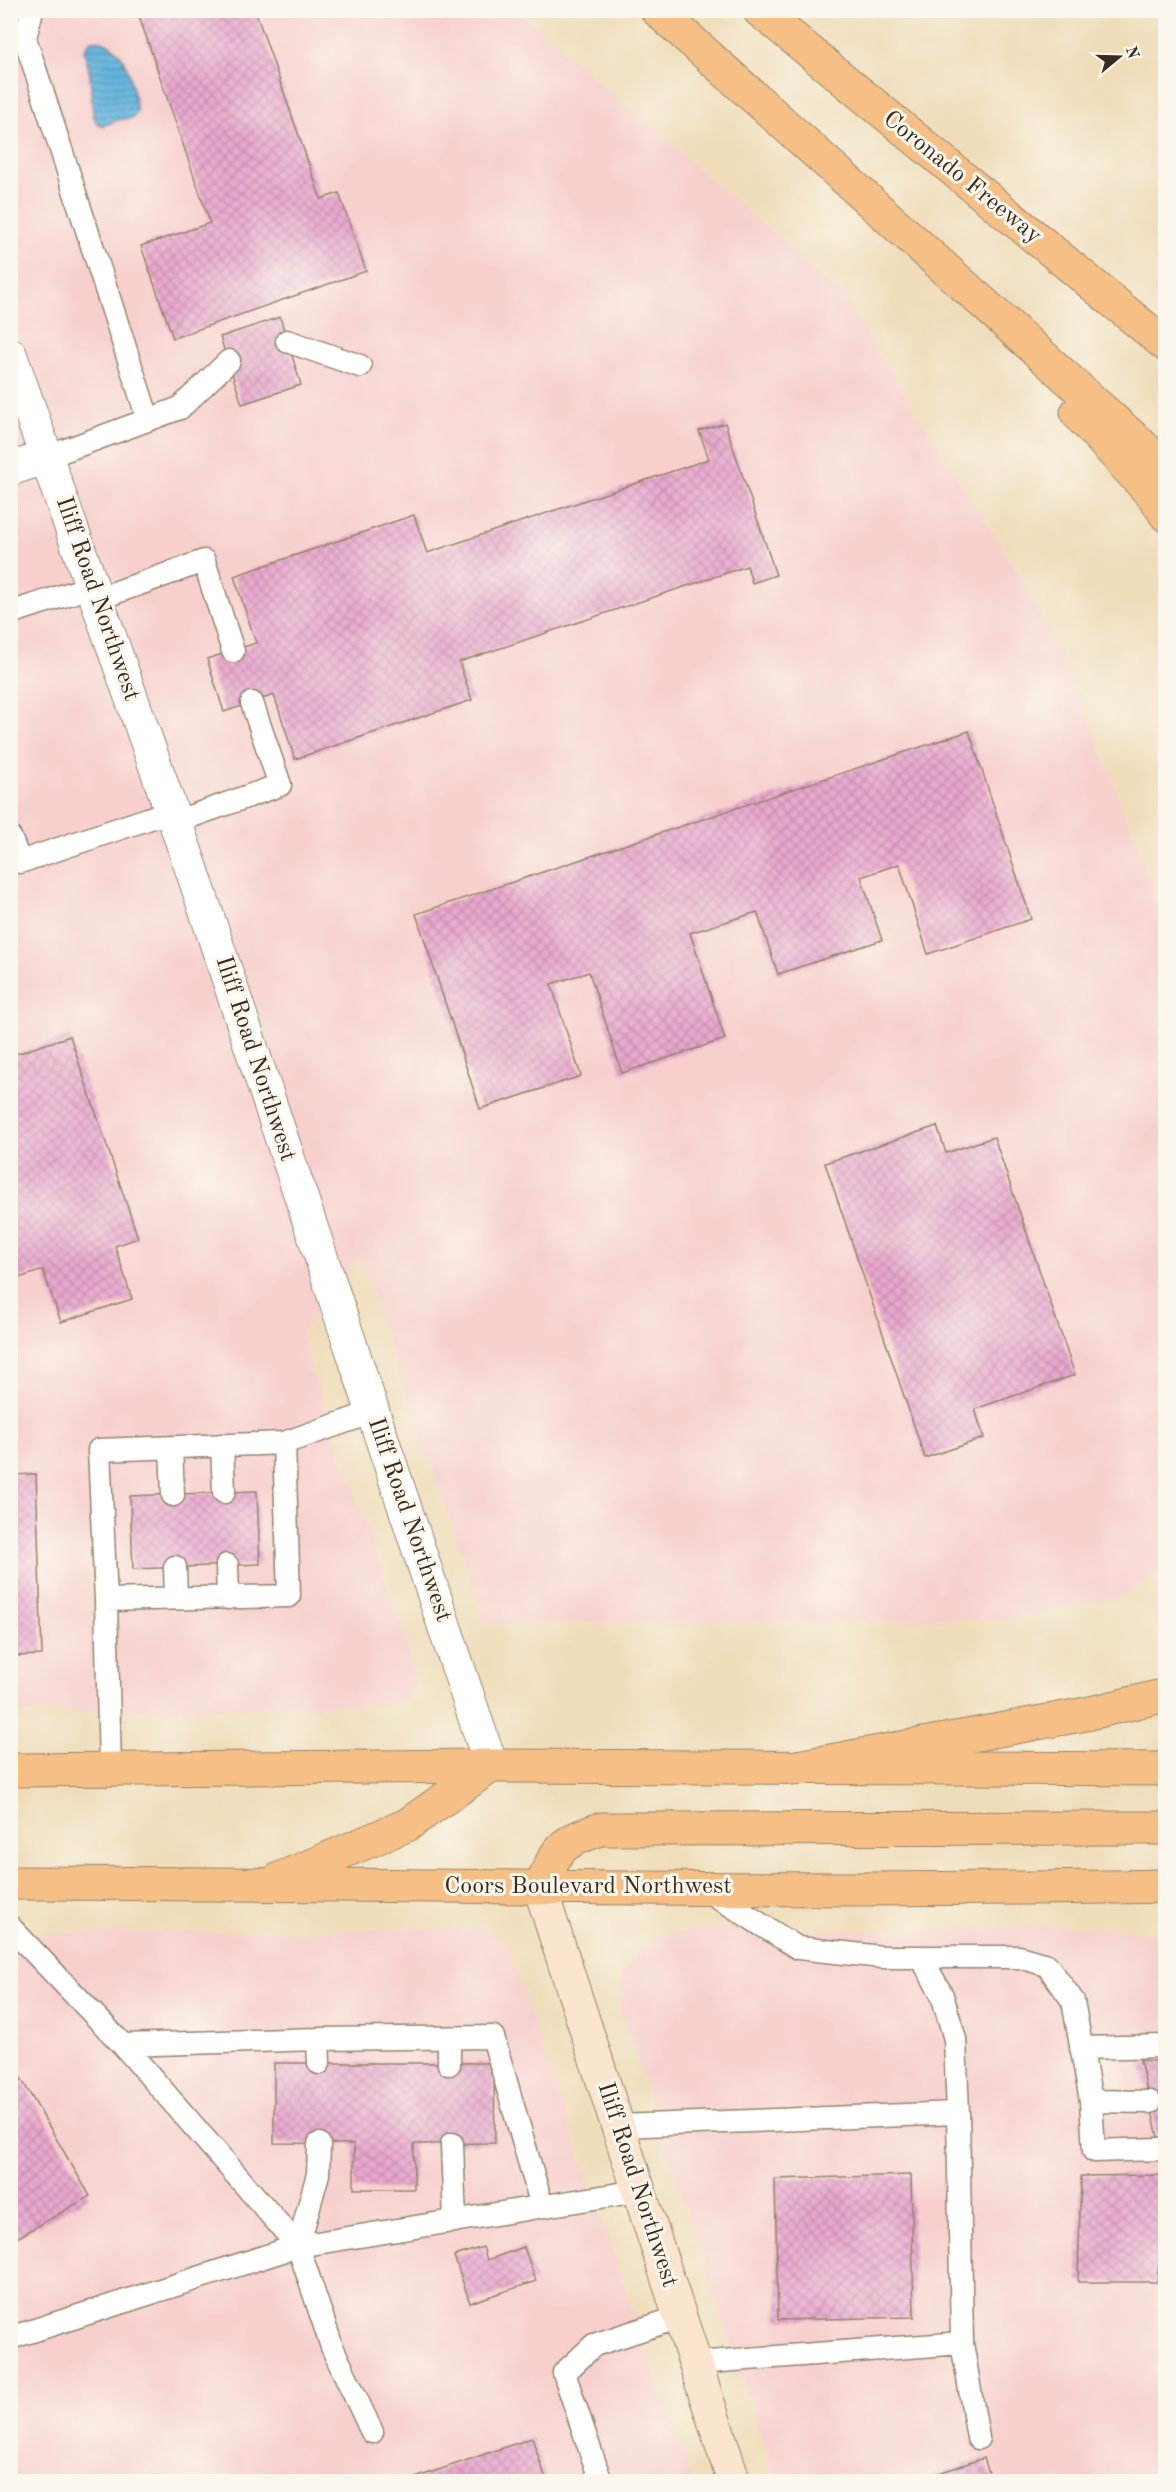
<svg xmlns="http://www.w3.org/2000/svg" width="1176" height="2492" font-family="'Old Standard TT',serif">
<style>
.built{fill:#f7d0ce}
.water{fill:url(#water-rules);stroke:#4f6f7e;stroke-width:1.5}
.building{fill:url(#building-cross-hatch)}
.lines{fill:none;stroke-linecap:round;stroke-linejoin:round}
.service-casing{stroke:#95846c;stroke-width:25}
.minor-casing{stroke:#95846c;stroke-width:35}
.tertiary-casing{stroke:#95846c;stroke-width:35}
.secondary-casing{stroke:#95846c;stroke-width:35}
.primary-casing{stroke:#95846c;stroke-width:35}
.motorway-casing{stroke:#95846c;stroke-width:35}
.service{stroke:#fff;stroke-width:22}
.minor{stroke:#fff;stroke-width:33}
.tertiary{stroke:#fff;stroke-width:33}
.secondary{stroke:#fbe5cf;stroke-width:33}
.primary{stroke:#f5bf86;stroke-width:33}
.motorway{stroke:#f5bf86;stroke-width:33}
.labels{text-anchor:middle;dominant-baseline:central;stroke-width:6;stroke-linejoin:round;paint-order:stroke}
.street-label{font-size:24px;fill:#3b2a1e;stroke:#fbf7ec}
</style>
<defs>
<pattern id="water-rules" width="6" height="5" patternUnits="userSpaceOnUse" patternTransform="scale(1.5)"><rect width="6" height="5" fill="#63b4de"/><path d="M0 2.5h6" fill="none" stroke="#5393b3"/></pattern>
<pattern id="building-cross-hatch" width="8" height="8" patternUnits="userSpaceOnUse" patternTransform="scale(1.5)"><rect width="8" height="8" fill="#eaa9cf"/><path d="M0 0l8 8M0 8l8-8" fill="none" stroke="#bf8aa7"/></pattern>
</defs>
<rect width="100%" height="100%" fill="#fbf7ec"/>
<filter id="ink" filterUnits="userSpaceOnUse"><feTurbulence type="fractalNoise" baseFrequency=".0167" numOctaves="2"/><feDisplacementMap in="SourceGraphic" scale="12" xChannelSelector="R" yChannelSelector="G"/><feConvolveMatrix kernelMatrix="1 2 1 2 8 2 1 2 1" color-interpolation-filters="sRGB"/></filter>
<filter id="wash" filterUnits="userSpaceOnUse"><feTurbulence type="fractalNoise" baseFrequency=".008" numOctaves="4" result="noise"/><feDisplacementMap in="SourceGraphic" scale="24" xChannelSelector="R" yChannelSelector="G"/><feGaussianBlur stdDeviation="1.35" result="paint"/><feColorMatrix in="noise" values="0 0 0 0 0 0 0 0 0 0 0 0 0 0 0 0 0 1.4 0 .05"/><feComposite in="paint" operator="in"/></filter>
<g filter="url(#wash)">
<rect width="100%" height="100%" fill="#efddba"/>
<!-- built -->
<path class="built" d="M10 11H518L839 292 1019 574 1091 722 1150 880 1166 942 1165 1567 1126 1595 1011 1619 486 1623 359 1255 300 1336 403 1632 416 1684 395 1704 11 1713Z
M1057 1925 1165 1933V2481H776L621 2011 622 1975 644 1949 662 1935 712 1928 907 1931Z
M476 1929 495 1934 507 1946 692 2481H11L10 1934Z"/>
<!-- water -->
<path class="water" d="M92 40C129 40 132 87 137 113L132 118 118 120 103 126 97 123 93 115 90 74 84 50Z"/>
<g id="blocks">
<!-- building -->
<path class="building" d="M137 10H255L321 199 339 193 366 271 173 338 141 246 210 223Z
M280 317 301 385 242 404 220 337Z
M725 423 776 575 752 583 747 566 459 662 472 700 295 759 274 695 224 712 207 659 256 643 234 576 414 515 427 553 709 459 699 431Z
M969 731 1031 919 928 954 899 864 861 877 882 940 778 974 757 912 690 933 725 1039 622 1073 589 972 551 984 581 1076 480 1109 416 914Z
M70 1036 138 1238 115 1246 132 1299 61 1322 43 1270 10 1281V1056Z
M937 1126 946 1153 994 1137 1075 1375 975 1409 984 1438 925 1458 825 1163Z
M36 1474 42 1655 10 1656V1475Z
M257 1491 260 1564 133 1569 130 1496Z
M1140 2060 1166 2062V2167H1165Z
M274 2063H494L495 2143 414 2144V2189H354V2144L274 2143Z
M16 2070 90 2196 10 2242V2073Z
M911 2175 914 2317 778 2320 775 2179Z
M1166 2175V2248H1161L1157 2282H1078L1081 2176Z
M483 2247 487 2260 524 2247 536 2281 470 2303 454 2256Z
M532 2438 547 2482H406V2481Z
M984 2458 992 2482H915V2481Z"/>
</g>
</g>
<g filter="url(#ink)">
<use href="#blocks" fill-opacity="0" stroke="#95846c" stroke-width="1.5"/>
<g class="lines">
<defs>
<path id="service" d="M32 10 25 38 148 419
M287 341 360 366
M47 457 180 408 229 361
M97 599 204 561 233 651
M10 613 93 586
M175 822 280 785 252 703
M10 837 20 862 171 811
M222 1445 224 1492
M171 1447 173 1495
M227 1565 228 1598
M175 1567 176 1598
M106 1600 99 1450 284 1443
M110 1770 106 1600 289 1596 284 1443 373 1412
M705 1889 798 1948 882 1957H1019L1047 1965 1073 2001 1091 2101 1094 2151 1160 2149
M10 1927 123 2045 298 2246 638 2191
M921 1957 942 1995 955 2039 958 2113
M449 2038V2064
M318 2039 319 2063
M123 2045 318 2039 493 2037 542 2206
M1081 2048 1166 2046
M1091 2101 1150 2102
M618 2126 958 2113 962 2343 695 2363
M452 2144 455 2221
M298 2246 318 2174 319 2144
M10 2338 298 2246 332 2347 372 2432
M962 2343 978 2438
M601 2482 564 2373 594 2345 680 2317"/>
<path id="minor" d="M10 469 47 457"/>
<path id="tertiary" d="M10 354 191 867 491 1766"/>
<path id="secondary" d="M540 1888 734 2482"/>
<path id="primary" d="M10 1770 491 1766 1166 1769
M279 1879 407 1825 491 1766
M10 1883C395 1883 781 1894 1166 1886
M540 1888C558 1848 558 1843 601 1829L1166 1828"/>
<path id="motorway" d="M657 10 1166 467
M759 10 1166 345
M1077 413 1156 499 1166 515
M792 1768 1086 1714 1166 1695"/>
</defs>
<!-- service casing -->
<use href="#service" class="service-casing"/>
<!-- minor casing -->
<use href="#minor" class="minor-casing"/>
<!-- tertiary casing -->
<use href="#tertiary" class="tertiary-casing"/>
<!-- secondary casing -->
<use href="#secondary" class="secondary-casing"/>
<!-- primary casing -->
<use href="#primary" class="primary-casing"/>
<!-- motorway casing -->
<use href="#motorway" class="motorway-casing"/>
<!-- service -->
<use href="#service" class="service"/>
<!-- minor -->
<use href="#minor" class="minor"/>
<!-- tertiary -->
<use href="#tertiary" class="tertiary"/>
<!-- secondary -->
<use href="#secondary" class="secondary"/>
<!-- primary -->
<use href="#primary" class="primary"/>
<!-- motorway -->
<use href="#motorway" class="motorway"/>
</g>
</g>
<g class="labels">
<!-- street labels -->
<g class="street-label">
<text transform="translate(962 178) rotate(39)">Coronado Freeway</text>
<text transform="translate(97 599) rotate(71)">Iliff Road Northwest</text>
<text transform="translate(255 1059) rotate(72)">Iliff Road Northwest</text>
<text transform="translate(409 1520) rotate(71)">Iliff Road Northwest</text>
<text x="588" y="1887">Coors Boulevard Northwest</text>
<text transform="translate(637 2185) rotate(72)">Iliff Road Northwest</text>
</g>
</g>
<!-- margin -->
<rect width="1176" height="2492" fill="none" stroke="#fbf7ec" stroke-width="36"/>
<!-- north arrow -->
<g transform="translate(1119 57) rotate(71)" stroke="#fbf7ec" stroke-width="4.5" paint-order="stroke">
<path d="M0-4.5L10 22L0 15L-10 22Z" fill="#3b2a1e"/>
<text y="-9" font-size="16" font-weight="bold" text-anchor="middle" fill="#3b2a1e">N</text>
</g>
</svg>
